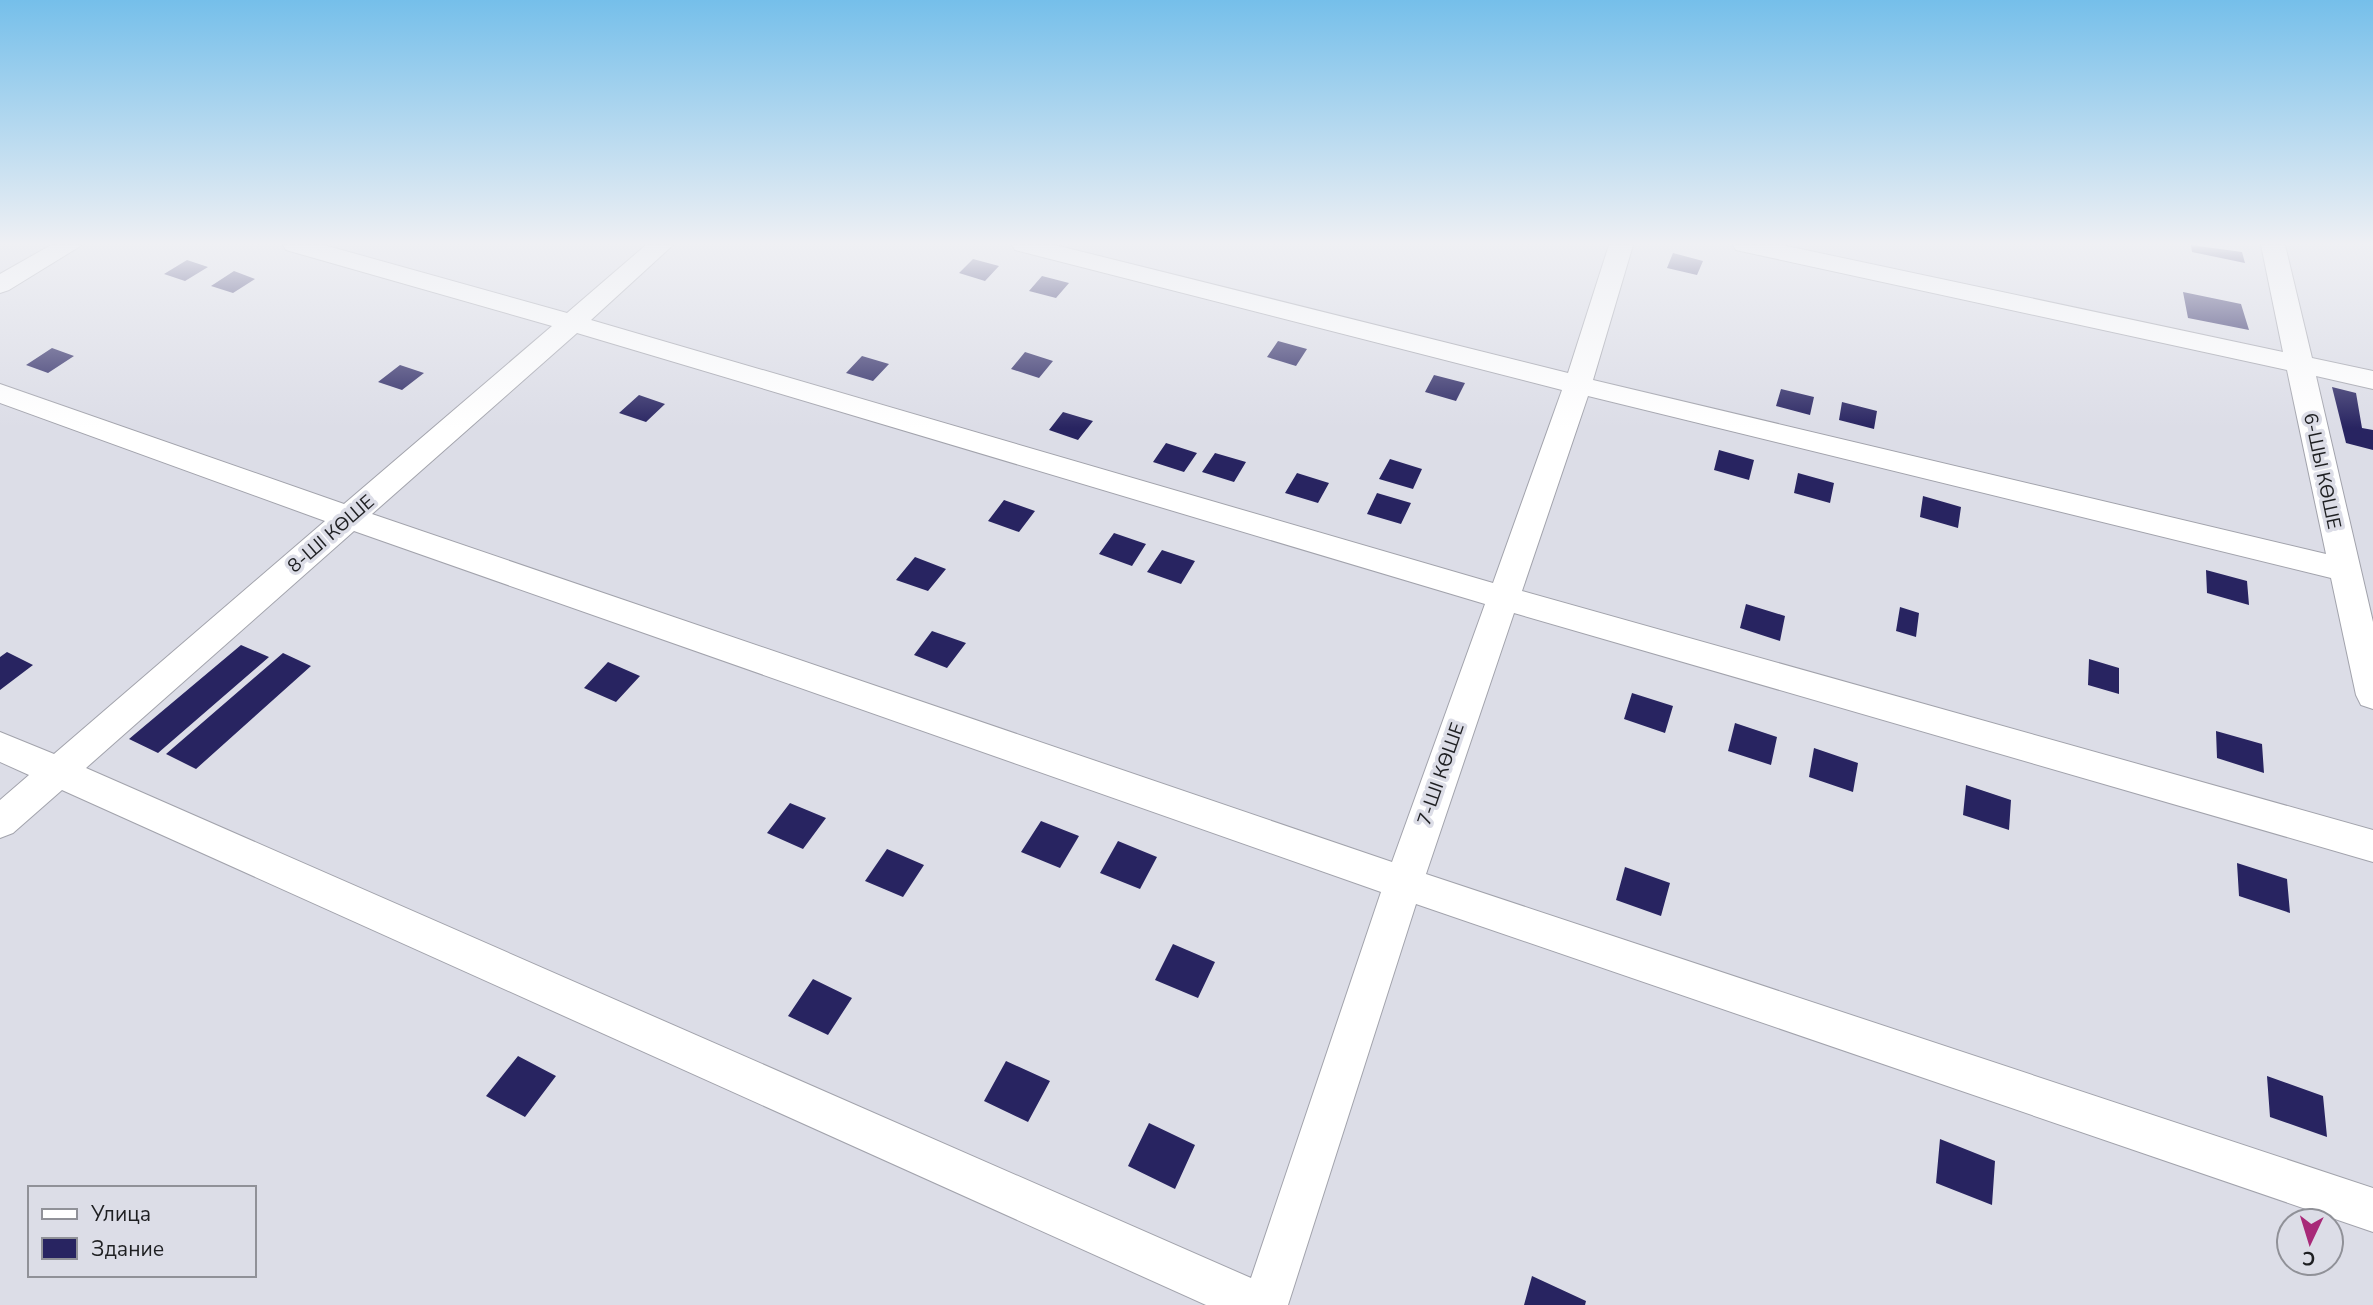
<svg xmlns="http://www.w3.org/2000/svg" width="2373" height="1305" font-family="'Nunito Sans',sans-serif">
<style>
.building{fill:#282461}
.lines{fill:none;stroke-linecap:round;stroke-linejoin:round}
.minor-casing{stroke:#a2a3ac;stroke-width:2}
.minor{fill:#fff;fill-rule:evenodd}
.labels{text-anchor:middle;dominant-baseline:central;stroke-width:7;stroke-linejoin:round;paint-order:stroke}
.street-label{font-size:19px;fill:#1e1f22;stroke:#dcdde7}
</style>
<rect width="100%" height="100%" fill="#dcdde7"/>
<!-- building -->
<path class="building" d="M2191 245 2242 252 2245 263 2192 252Z
M1673 253 1703 261 1697 275 1667 268Z
M973 259 999 266 985 281 959 273Z
M187 260 208 267 185 281 164 274Z
M234 271 255 279 233 293 211 286Z
M1042 276 1069 283 1056 298 1029 291Z
M2183 292 2241 304 2249 330 2188 318Z
M1278 341 1307 349 1296 366 1267 357Z
M52 348 74 356 48 373 26 365Z
M1025 352 1053 361 1039 378 1011 369Z
M862 356 889 364 873 381 846 373Z
M400 365 424 373 402 390 378 382Z
M1434 375 1465 383 1456 401 1425 392Z
M2332 387 2356 393 2362 428 2373 430V450L2346 443Z
M1781 389 1814 397 1810 415 1776 406Z
M639 395 665 404 646 422 619 413Z
M1842 402 1877 411 1874 429 1839 420Z
M1063 412 1093 421 1078 440 1049 430Z
M1166 443 1197 453 1184 472 1153 462Z
M1719 450 1754 460 1749 480 1714 470Z
M1215 453 1246 462 1234 482 1202 472Z
M1390 459 1422 469 1413 489 1379 479Z
M1297 473 1329 483 1318 503 1285 493Z
M1798 473 1834 483 1830 503 1794 493Z
M1377 493 1411 503 1401 524 1367 514Z
M1923 496 1961 507 1958 528 1920 517Z
M1004 500 1035 511 1019 532 988 521Z
M1114 533 1146 544 1132 566 1099 554Z
M1162 550 1195 561 1181 584 1147 572Z
M915 557 946 569 928 591 896 580Z
M2206 570 2247 581 2249 605 2207 593Z
M1746 604 1785 616 1780 641 1740 628Z
M1900 607 1919 613 1916 637 1896 631Z
M932 631 966 643 947 668 914 655Z
M241 645 269 657 158 753 129 739Z
M7 652 33 665 0 690V657Z
M283 653 311 666 196 769 166 754Z
M2089 659 2119 668V694L2088 685Z
M608 662 640 676 616 702 584 688Z
M1632 693 1673 706 1665 733 1624 719Z
M1735 723 1777 737 1771 765 1728 751Z
M2216 731 2262 744 2264 773 2217 758Z
M1814 748 1858 763 1853 792 1809 777Z
M1966 785 2011 800 2009 830 1963 815Z
M790 803 826 818 803 849 767 833Z
M1041 821 1079 836 1060 868 1021 852Z
M1118 841 1157 857 1140 889 1100 873Z
M887 849 924 865 903 897 865 881Z
M2237 863 2287 879 2290 913 2239 896Z
M1625 867 1670 883 1661 916 1616 900Z
M1173 944 1215 962 1198 998 1155 980Z
M813 979 852 998 828 1035 788 1016Z
M518 1056 556 1076 525 1117 486 1096Z
M1006 1061 1050 1081 1028 1122 984 1101Z
M2267 1076 2323 1096 2327 1137 2270 1117Z
M1149 1123 1195 1145 1175 1189 1128 1166Z
M1940 1139 1995 1161 1992 1205 1936 1183Z
M1532 1276 1586 1301 1585 1305H1524Z"/>
<g class="lines">
<defs>
<path id="minor" d="M51 245H82L9 290 0 293V274Z
M283 245H324L567 313 646 245H673L591 320 1493 583 1562 390 1015 250 1012 245H1055L1568 373 1609 245H1633L1593 380 2326 554 2287 370 1745 252 1736 250 1733 245H1782L2283 352 2261 245H2285L2312 358 2373 371V389L2316 376 2373 622V709L2361 705 2356 695 2331 578 1588 396 1522 591 2373 830V862L1514 613 1426 874 2373 1188V1232L1416 904 1288 1305H1206L62 790 13 833 0 838V800L29 775 0 762V732L54 754 325 521 0 403V384L344 504 552 326 286 250ZM577 333 1485 604 1392 862 372 514ZM354 531 1381 892 1251 1278 86 768Z"/>
</defs>
<!-- minor casing -->
<use href="#minor" class="minor-casing"/>
<!-- minor -->
<use href="#minor" class="minor"/>
</g>
<!-- sky -->
<linearGradient id="sky" x2="0" y2="1"><stop stop-color="#75bfea"/><stop offset="0.57" stop-color="#eff0f4"/><stop offset="1" stop-color="#eff0f4" stop-opacity="0"/></linearGradient>
<rect width="2373" height="428" fill="url(#sky)"/>
<g class="labels">
<!-- street labels -->
<g class="street-label">
<text transform="translate(2322 471) rotate(78)">6-ШЫ КӨШЕ</text>
<text transform="translate(331 534) rotate(-41)">8-ШІ КӨШЕ</text>
<text transform="translate(1441 774) rotate(-71)">7-ШІ КӨШЕ</text>
</g>
</g>
<!-- legend -->
<rect x="28" y="1186" width="228" height="91" fill="#dcdde7" stroke="#909198" stroke-width="2"/>
<rect x="42" y="1209" width="35" height="10" fill="#ffffff" stroke="#909198" stroke-width="2"/>
<text x="91" y="1221" font-size="21" fill="#1e1f22">Улица</text>
<rect x="42" y="1238" width="35" height="21" fill="#282461" stroke="#909198" stroke-width="2"/>
<text x="91" y="1256" font-size="21" fill="#1e1f22">Здание</text>
<!-- north arrow -->
<g transform="translate(2310 1242) rotate(184)"><circle r="33" fill="#dcdde7" stroke="#909198" stroke-width="2"/>
<path d="M0-5L12 26L0 18L-12 26Z" fill="#a82978"/>
<text y="-10" font-size="19" font-weight="bold" text-anchor="middle" fill="#1e1f22">С</text>
</g>
</svg>
